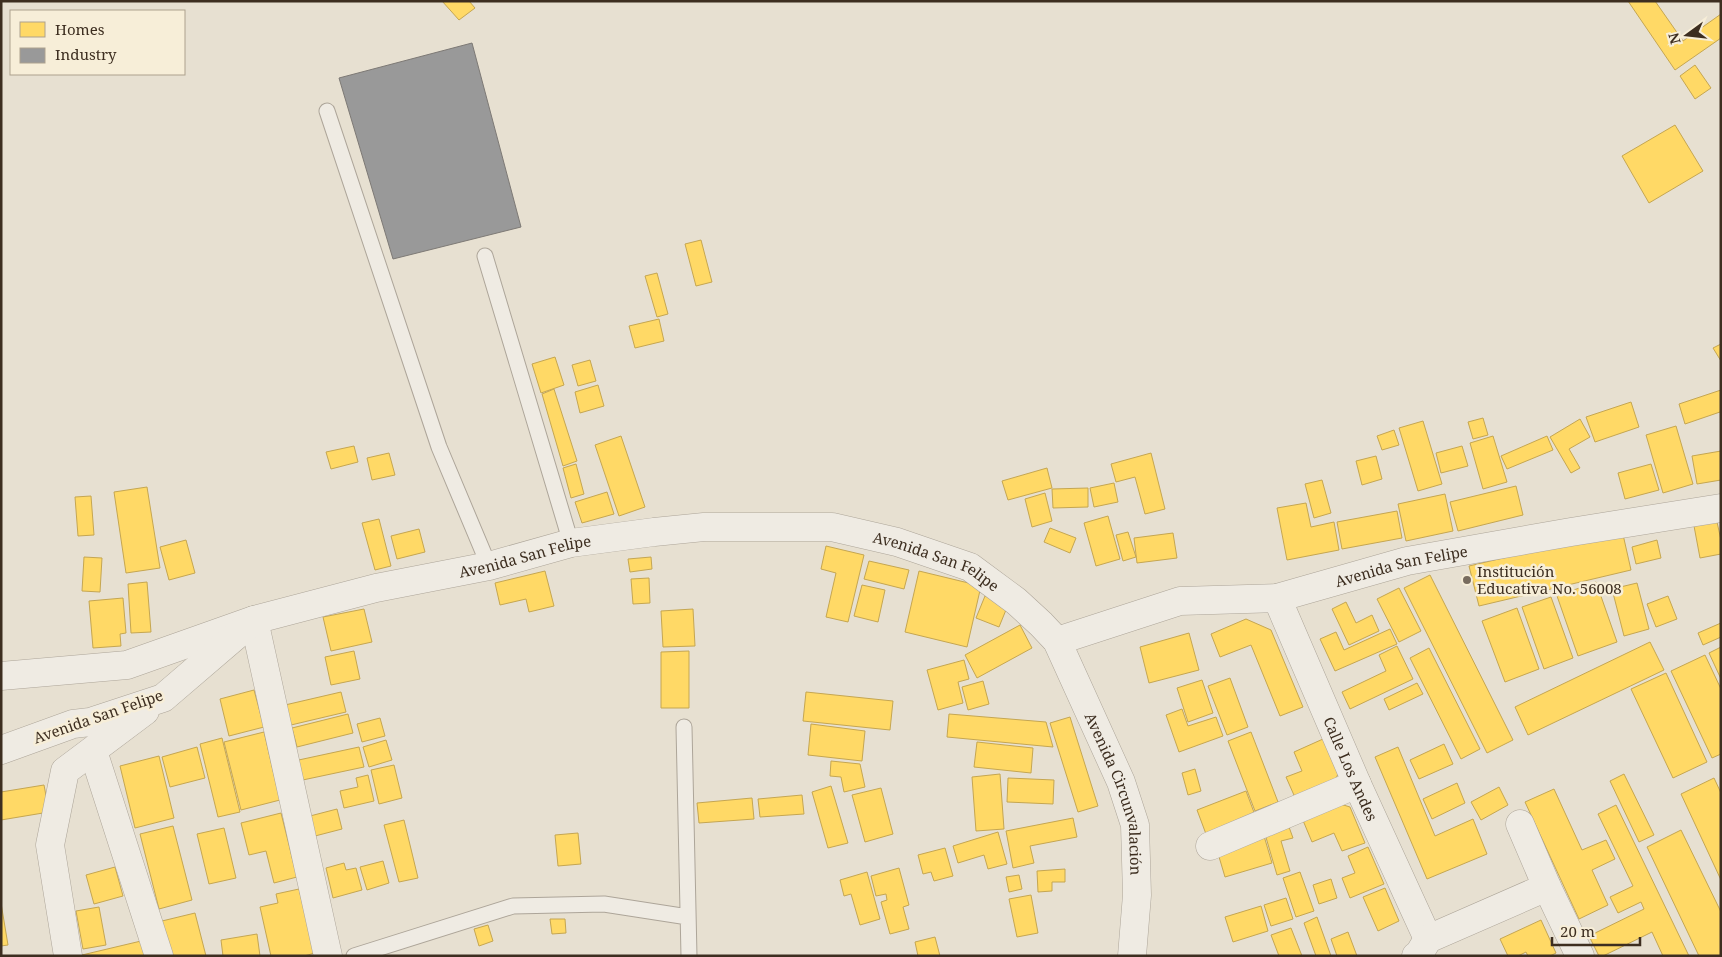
<svg xmlns="http://www.w3.org/2000/svg" width="1722" height="957" font-family="'Noto Serif',serif">
<style>
.homes{fill:#ffd966;stroke:#c5a651}
.industry{fill:#999;stroke:#7d7975}
.lines{fill:none;stroke-linecap:round;stroke-linejoin:round}
.service-casing{stroke:#ada599;stroke-width:17}
.minor-casing{stroke:#ada599;stroke-width:29}
.service{stroke:#efebe3;stroke-width:15}
.minor{stroke:#efebe3;stroke-width:28}
.poi-dot{fill:#786c5e;stroke:#f7eed8;stroke-width:2}
.labels{text-anchor:middle;dominant-baseline:central;stroke-width:5;stroke-linejoin:round;paint-order:stroke}
.street-label{font-size:15px;fill:#3d2e20;stroke:#f7eed8}
.poi-label{font-size:15px;fill:#3d2e20;stroke:#f7eed8;text-anchor:start}
</style>
<rect width="100%" height="100%" fill="#e7e0d1"/>
<!-- homes -->
<path class="homes" d="M442 1H469L475 8 459 20Z
M1628 1H1655L1683 41 1721 14V38L1675 70Z
M1695 65 1711 88 1695 99 1680 76Z
M1675 125 1703 171 1649 203 1622 156Z
M701 240 712 282 696 286 685 244Z
M657 273 668 314 657 317 645 276Z
M659 319 664 341 635 348 629 326Z
M1721 344V361L1713 348Z
M555 357 564 385 541 393 532 364Z
M590 360 596 381 578 386 572 365Z
M598 385 604 406 580 413 575 392Z
M554 389 577 461 563 466 542 394Z
M1721 390V413L1720 412 1685 424 1679 404Z
M1631 402 1639 427 1595 442 1586 417Z
M1483 418 1488 435 1473 439 1468 422Z
M1580 419 1590 437 1569 449 1580 468 1571 473 1550 437Z
M1423 421 1442 484 1418 491 1399 428Z
M1676 426 1693 484 1663 493 1646 435Z
M1394 430 1399 445 1382 450 1377 436Z
M621 436 645 507 619 516 595 445Z
M1493 436 1507 482 1483 489 1470 443Z
M1547 436 1553 450 1507 469 1501 456Z
M354 446 358 462 331 469 326 452Z
M1462 446 1468 466 1441 473 1436 453Z
M1721 451V480L1697 484 1692 456Z
M389 453 395 475 372 480 367 458Z
M1151 453 1165 509 1145 514 1135 477 1116 482 1111 464Z
M1376 456 1382 479 1362 485 1356 461Z
M576 464 584 494 571 498 563 468Z
M1651 464 1659 490 1625 499 1618 473Z
M1047 468 1052 488 1008 500 1002 481Z
M1322 480 1331 513 1314 518 1305 484Z
M1114 483 1118 502 1094 507 1090 488Z
M1516 486 1523 515 1458 531 1450 502Z
M147 487 160 568 126 573 114 492Z
M1088 488V507L1053 508 1052 489Z
M607 492 614 514 582 523 575 502Z
M1045 493 1052 521 1032 527 1025 499Z
M1445 494 1453 531 1406 541 1398 504Z
M91 496 94 535 78 536 75 497Z
M1306 503 1311 527 1334 522 1339 550 1287 560 1277 508Z
M1397 511 1402 538 1342 549 1337 522Z
M1108 516 1120 559 1096 566 1084 523Z
M379 519 391 566 375 570 362 523Z
M1717 522 1721 540V554L1700 558 1694 526Z
M1050 528 1076 538 1070 553 1044 542Z
M419 529 425 552 397 559 391 536Z
M1622 530 1631 570 1479 606 1469 566Z
M1128 532 1136 557 1123 561 1116 535Z
M1173 533 1177 558 1137 563 1134 538Z
M186 540 195 573 169 580 160 547Z
M1657 540 1661 558 1636 564 1632 547Z
M826 546 864 555 848 622 826 617 836 573 821 569Z
M84 557 102 558 100 592 82 591Z
M651 557 652 569 630 572 628 559Z
M869 561 909 570 904 589 864 579Z
M545 571 554 606 529 612 526 599 500 605 495 583Z
M919 571 981 586 967 647 905 632Z
M1430 575 1513 740 1487 753 1404 588Z
M649 578 650 603 633 604 631 579Z
M147 582 151 632 131 633 128 584Z
M1596 582 1617 642 1578 656 1557 596Z
M1637 583 1649 629 1624 636 1612 589Z
M862 585 885 590 878 622 854 616Z
M1399 588 1421 631 1399 642 1377 599Z
M985 596 1008 605 999 627 976 618Z
M1668 596 1677 619 1656 627 1647 604Z
M1551 597 1573 658 1544 669 1522 607Z
M123 598 126 633 120 634 121 646 93 648 89 601Z
M1346 602 1356 623 1372 615 1379 631 1349 645 1332 609Z
M1517 608 1539 669 1505 682 1482 621Z
M364 609 372 642 331 651 323 617Z
M693 609 695 646 663 647 661 611Z
M1246 619 1271 630 1303 707 1280 716 1251 645 1220 657 1211 634Z
M1721 623V637L1703 645 1698 633Z
M1020 625 1032 648 977 678 965 655Z
M1390 629 1397 644 1335 671 1320 639 1336 632 1344 650Z
M1189 633 1199 670 1149 683 1140 647Z
M1650 642 1664 670 1528 735 1515 707Z
M1397 646 1413 679 1350 709 1342 692 1386 671 1379 655Z
M1721 647V679L1709 653Z
M1429 648 1480 749 1461 759 1410 658Z
M354 651 360 679 331 685 325 657Z
M689 651V708H661V652Z
M1705 655 1721 689V754L1712 758 1671 671Z
M964 660 969 679 958 682 963 703 938 710 927 670Z
M1666 673 1707 762 1673 778 1631 689Z
M1230 678 1248 727 1227 735 1208 686Z
M1202 680 1213 713 1188 722 1177 688Z
M983 681 989 704 968 710 962 687Z
M1417 683 1423 694 1389 710 1384 699Z
M254 690 264 727 229 736 220 699Z
M341 692 346 712 291 725 285 705Z
M806 692 893 701 890 730 803 721Z
M1182 709 1188 726 1216 717 1223 736 1179 752 1166 715Z
M348 714 353 733 297 747 292 728Z
M949 714 1046 722 1053 747 947 737Z
M1070 717 1098 806 1078 812 1050 723Z
M380 718 385 736 362 742 357 724Z
M811 724 865 731 862 761 808 755Z
M264 732 280 800 241 810 224 742Z
M1251 732 1278 802 1255 811 1228 741Z
M222 738 240 812 218 817 200 744Z
M1323 739 1338 774 1332 787 1297 802 1286 777 1302 771 1294 752Z
M386 740 392 760 369 767 363 747Z
M977 742 1033 748 1031 773 974 767Z
M1444 744 1453 764 1419 779 1410 760Z
M197 747 205 778 170 787 162 757Z
M359 747 364 767 298 781 294 761Z
M1398 747 1435 836 1473 819 1487 854 1427 879 1375 757Z
M159 756 174 818 135 828 120 766Z
M831 761 860 764 865 787 844 792 841 777 830 776Z
M394 765 402 798 379 804 371 770Z
M1195 769 1201 791 1188 795 1182 773Z
M1000 774 1004 829 976 831 972 777Z
M1624 774 1654 835 1639 842 1610 781Z
M368 775 374 801 344 808 340 791 358 787 356 778Z
M1008 778 1054 780 1053 804 1007 802Z
M1714 778 1721 793V880L1681 794Z
M1457 783 1465 803 1432 819 1423 799Z
M44 785 49 812 1 820V792Z
M831 786 848 843 828 848 812 792Z
M1499 787 1508 805 1481 820 1471 802Z
M881 788 893 834 865 842 852 795Z
M1554 789 1582 850 1606 840 1615 859 1592 870 1608 905 1579 919 1525 802Z
M1246 791 1255 815 1206 834 1197 810Z
M802 795 804 814 760 817 758 799Z
M752 798 754 819 699 823 697 803Z
M1337 803 1350 807 1365 843 1342 851 1334 833 1312 842 1302 818Z
M1616 805 1689 956H1663L1652 932 1603 956H1599L1589 936 1644 909 1641 902 1618 913 1610 897 1633 886 1598 814Z
M337 809 342 829 315 836 310 816Z
M281 813 297 877 274 883 266 851 249 855 241 823Z
M1073 818 1077 837 1030 846 1034 863 1013 868 1006 831Z
M404 820 418 878 399 882 384 825Z
M173 826 192 900 159 909 140 834Z
M1289 827 1293 838 1281 841 1290 871 1277 875 1265 834Z
M224 828 236 878 209 884 197 834Z
M1681 830 1721 912V956H1699L1647 847Z
M998 832 1007 864 988 869 984 855 958 863 953 846Z
M578 833 581 864 558 866 555 835Z
M1264 836 1272 863 1225 877 1217 850Z
M1368 847 1384 884 1350 898 1342 878 1355 873 1348 856Z
M945 848 953 876 934 881 931 872 923 874 918 855Z
M383 861 389 883 367 890 360 867Z
M344 863 346 870 356 868 362 890 333 898 326 868Z
M115 867 123 896 94 904 86 875Z
M899 868 909 905 903 907 909 929 890 934 881 902 887 900 886 894 876 896 871 876Z
M1065 869V882H1052V891L1038 892 1037 871Z
M867 872 880 919 860 925 851 894 844 896 840 880Z
M1300 872 1314 911 1296 917 1283 878Z
M1019 875 1022 889 1009 892 1006 877Z
M1331 879 1337 898 1319 904 1313 885Z
M1385 888 1399 921 1378 931 1363 897Z
M299 889 315 953 304 956H271L260 907 278 903 276 894Z
M1031 895 1038 933 1017 937 1009 899Z
M1286 898 1293 919 1271 926 1264 905Z
M1 903 8 945 1 946Z
M1261 906 1268 931 1233 942 1225 917Z
M99 907 106 945 83 949 76 911Z
M195 913 206 956H171L162 921Z
M1317 917 1331 956H1316L1304 923Z
M550 919H565L566 933 552 934Z
M1541 920 1556 953 1550 956H1528L1526 952 1518 956H1508L1500 939Z
M488 925 493 941 479 946 474 929Z
M1291 928 1302 956H1279L1271 935Z
M1348 932 1357 956H1337L1331 939Z
M257 934 260 956H223L221 940Z
M935 937 940 956H918L915 942Z
M141 941 145 956 82 955Z"/>
<!-- industry -->
<path class="industry" d="M472 43 521 227 393 259 339 78Z"/>
<g class="lines">
<defs>
<path id="service" d="M327 111 439 447 489 566
M485 256 571 543
M684 727 689 956
M354 956 513 906 604 904 688 917"/>
<g id="minor">
<path id="s1" d="M1277 598 1357 784 1428 939"/>
<path id="s2" d="M1057 641 1180 601 1277 598 1407 561 1571 532 1721 508"/>
<path d="M1 676 127 665 254 620 328 956"/>
<path id="s3" d="M1 750 73 724 90 722 163 698 254 620 376 588 489 566 571 543 654 532 704 527H832L897 542 970 567 1016 601 1041 624 1057 641 1121 782 1135 825 1137 895 1132 956"/>
<path d="M93 751 159 956"/>
<path d="M1520 824 1547 887 1580 956"/>
<path d="M1210 846 1357 784"/>
<path d="M68 956 50 845 65 771 145 711"/>
<path d="M1416 956 1419 954 1428 939 1547 887"/>
</g>
</defs>
<!-- service casing -->
<use href="#service" class="service-casing"/>
<!-- minor casing -->
<use href="#minor" class="minor-casing"/>
<!-- service -->
<use href="#service" class="service"/>
<!-- minor -->
<use href="#minor" class="minor"/>
</g>
<!-- markers -->
<circle class="poi-dot" cx="1467" cy="580" r="5"/>
<g class="labels">
<!-- street labels -->
<g class="street-label">
<text stroke="none"><textPath href="#s3" startOffset="569">Avenida San Felipe</textPath></text>
<text stroke="none"><textPath href="#s3" startOffset="989">Avenida San Felipe</textPath></text>
<text stroke="none"><textPath href="#s2" startOffset="355">Avenida San Felipe</textPath></text>
<text transform="translate(98 716) rotate(-19)">Avenida San Felipe</text>
<text stroke="none"><textPath href="#s1" startOffset="186">Calle Los Andes</textPath></text>
<text stroke="none"><textPath href="#s3" startOffset="1302">Avenida Circunvalación</textPath></text>
</g>
<!-- poi labels -->
<g class="poi-label">
<text x="1477" y="571">Institución<tspan x="1477" dy="17">Educativa No. 56008</tspan></text>
</g>
</g>
<!-- border -->
<rect width="1722" height="957" fill="none" stroke="#3d2e20" stroke-width="5"/>
<!-- legend -->
<rect x="10" y="10" width="175" height="65" fill="#f7eed8" stroke="#ada18e"/>
<rect x="20" y="22" width="25" height="15" fill="#ffd966" stroke="#ada18e"/>
<text x="55" y="35" font-size="15" fill="#3d2e20">Homes</text>
<rect x="20" y="48" width="25" height="15" fill="#999999" stroke="#ada18e"/>
<text x="55" y="60" font-size="15" fill="#3d2e20">Industry</text>
<!-- north arrow -->
<g transform="translate(1687 35) rotate(255)" stroke="#f7eed8" stroke-width="4" paint-order="stroke">
<path d="M0-4L9 19L0 12L-9 19Z" fill="#3d2e20"/>
<text y="-8" font-size="14" font-weight="bold" text-anchor="middle" fill="#3d2e20">N</text>
</g>
<!-- scale -->
<path d="M1552 937v8h88v-8" fill="none" stroke="#3d2e20" stroke-width="2.5"/>
<text x="1560" y="937" font-size="15" fill="#3d2e20" stroke="#f7eed8" stroke-width="4" paint-order="stroke">20 m</text>
</svg>
